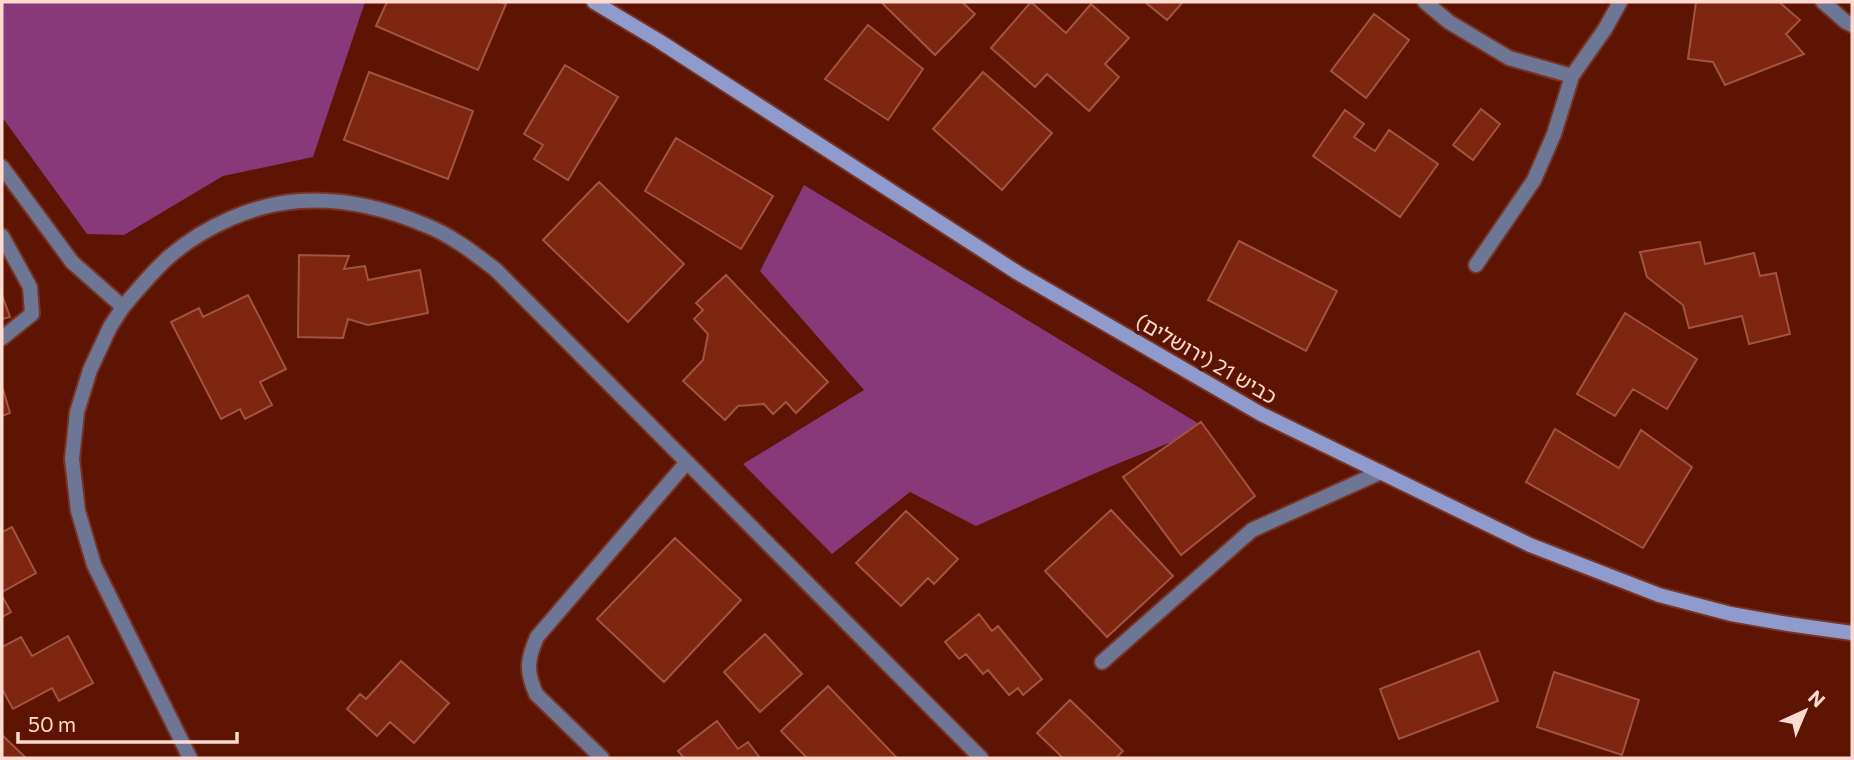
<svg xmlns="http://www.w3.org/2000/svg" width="1854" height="760" font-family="Commissioner,'Noto Sans Hebrew',sans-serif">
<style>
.green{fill:#87397a}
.building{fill:#7e250f;stroke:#a25341;stroke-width:2}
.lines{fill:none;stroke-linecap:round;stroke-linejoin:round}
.lane-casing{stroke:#773424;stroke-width:18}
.street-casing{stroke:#773424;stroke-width:18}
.secondary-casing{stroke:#773424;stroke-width:18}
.lane{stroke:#6e7695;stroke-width:14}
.street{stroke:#6e7695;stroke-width:14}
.secondary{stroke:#909bcd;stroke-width:14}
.labels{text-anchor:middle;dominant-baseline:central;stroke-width:7;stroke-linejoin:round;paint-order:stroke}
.street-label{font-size:21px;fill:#ffdad0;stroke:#5d1403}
</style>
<rect width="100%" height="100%" fill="#5d1403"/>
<!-- green -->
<path class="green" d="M2 2H365L313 157 223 176 124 235 87 234 2 117Z
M804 185 1206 428 1107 468 976 526 910 492 832 554 743 464 864 390 760 271Z"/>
<!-- building -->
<path class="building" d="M387 2H500L506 4 478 70 376 26Z
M881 2H962L975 14 935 55Z
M1031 2 1066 33 1091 4 1129 38 1105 64 1119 77 1089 111 1047 74 1035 87 991 48Z
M1145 2H1183L1167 20Z
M1696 2H1779L1800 20 1786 34 1804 54 1725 85 1713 62 1688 59Z
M1374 14 1409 40 1366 98 1331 71Z
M868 25 923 69 888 120 825 79Z
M565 65 618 97 568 180 534 159 543 145 524 134Z
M369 72 473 111 448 179 344 140Z
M983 72 1052 133 1002 190 933 129Z
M1481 109 1500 124 1473 160 1453 145Z
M1345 110 1364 124 1354 137 1375 151 1389 130 1438 164 1400 217 1313 156Z
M676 138 773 196 741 249 645 191Z
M599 182 684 264 628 322 543 240Z
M1239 241 1337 291 1306 351 1208 300Z
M1700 242 1705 264 1754 253 1760 276 1776 273 1790 334 1749 344 1742 316 1689 328 1683 305 1647 277 1640 252Z
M299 255 349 256 344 269 365 266 368 280 420 270 428 313 368 325 348 319 343 338 298 337Z
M726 275 828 382 796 413 786 402 773 414 764 404 738 406 725 420 683 381 703 360 708 334 694 319 703 310 696 303Z
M2 295 10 317 2 319Z
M248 295 286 369 260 382 272 405 245 419 240 409 221 419 171 322 199 308 203 317Z
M1625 313 1697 359 1667 409 1633 389 1615 416 1577 394Z
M2 386 10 413 2 416Z
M1201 422 1255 496 1181 555 1123 477Z
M1555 429 1619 468 1641 430 1692 467 1643 548 1526 482Z
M1111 510 1173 576 1107 637 1045 571Z
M906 511 958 559 934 584 928 578 901 606 856 563Z
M12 527 36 573 2 592V532Z
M675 538 741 600 664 682 597 619Z
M2 596 11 612 2 617Z
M979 614 992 631 998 626 1042 679 1023 695 1018 688 1009 695 988 670 983 674 966 654 959 659 945 642Z
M765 634 802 674 760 712 724 672Z
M68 636 93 683 59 701 52 688 13 709 2 689V647L21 637 32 656Z
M1479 651 1498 701 1399 739 1380 689Z
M401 661 449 703 414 743 390 722 377 736 347 709 360 694 366 699Z
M1554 672 1639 700 1622 755 1537 727Z
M828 686 897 758H807L781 731Z
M1070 700 1123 751 1116 758H1063L1037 733Z
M717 721 738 749 748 742 760 758H684L678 751Z
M2 735 26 758H2Z"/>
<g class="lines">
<defs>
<path id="lane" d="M1476 265 1534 180 1554 134 1572 76"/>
<path id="street" d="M1425 2 1449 22 1509 58 1572 76 1605 29 1620 2
M1823 2 1846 22 1852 25
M2 167 72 262 123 307 110 327 90 370 77 412 72 459 78 511 94 565 190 758
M2 236 30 287 32 314 2 338
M123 307C138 289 153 271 170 256 205 226 254 204 300 201 342 198 387 209 425 225 451 235 474 253 496 270L981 758
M1102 662 1252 530 1381 472
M602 758 536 694C526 671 527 660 537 637L687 462"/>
<path id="secondary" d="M594 2 659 41 1018 273 1261 414 1530 545 1659 595 1731 614 1788 624 1852 633"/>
</defs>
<!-- lane casing -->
<use href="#lane" class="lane-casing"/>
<!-- street casing -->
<use href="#street" class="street-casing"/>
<!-- secondary casing -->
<use href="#secondary" class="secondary-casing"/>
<!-- lane -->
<use href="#lane" class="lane"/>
<!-- street -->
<use href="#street" class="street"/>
<!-- secondary -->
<use href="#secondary" class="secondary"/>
</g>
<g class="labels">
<!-- street labels -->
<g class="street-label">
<text transform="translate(1207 358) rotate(30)">כביש 21 (ירושלים)</text>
</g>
</g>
<!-- border -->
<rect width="1854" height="760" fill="none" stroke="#ffdad0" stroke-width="7"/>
<!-- north arrow -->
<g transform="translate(1805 711) rotate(44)" stroke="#5d1403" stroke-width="5" paint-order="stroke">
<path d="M0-5L12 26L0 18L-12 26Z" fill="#ffdad0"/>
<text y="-10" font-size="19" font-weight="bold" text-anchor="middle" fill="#ffdad0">N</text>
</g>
<!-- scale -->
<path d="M18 732v10h219v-10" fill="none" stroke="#ffdad0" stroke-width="3.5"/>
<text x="28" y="732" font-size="21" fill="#ffdad0" stroke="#5d1403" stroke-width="5" paint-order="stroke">50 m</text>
</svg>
